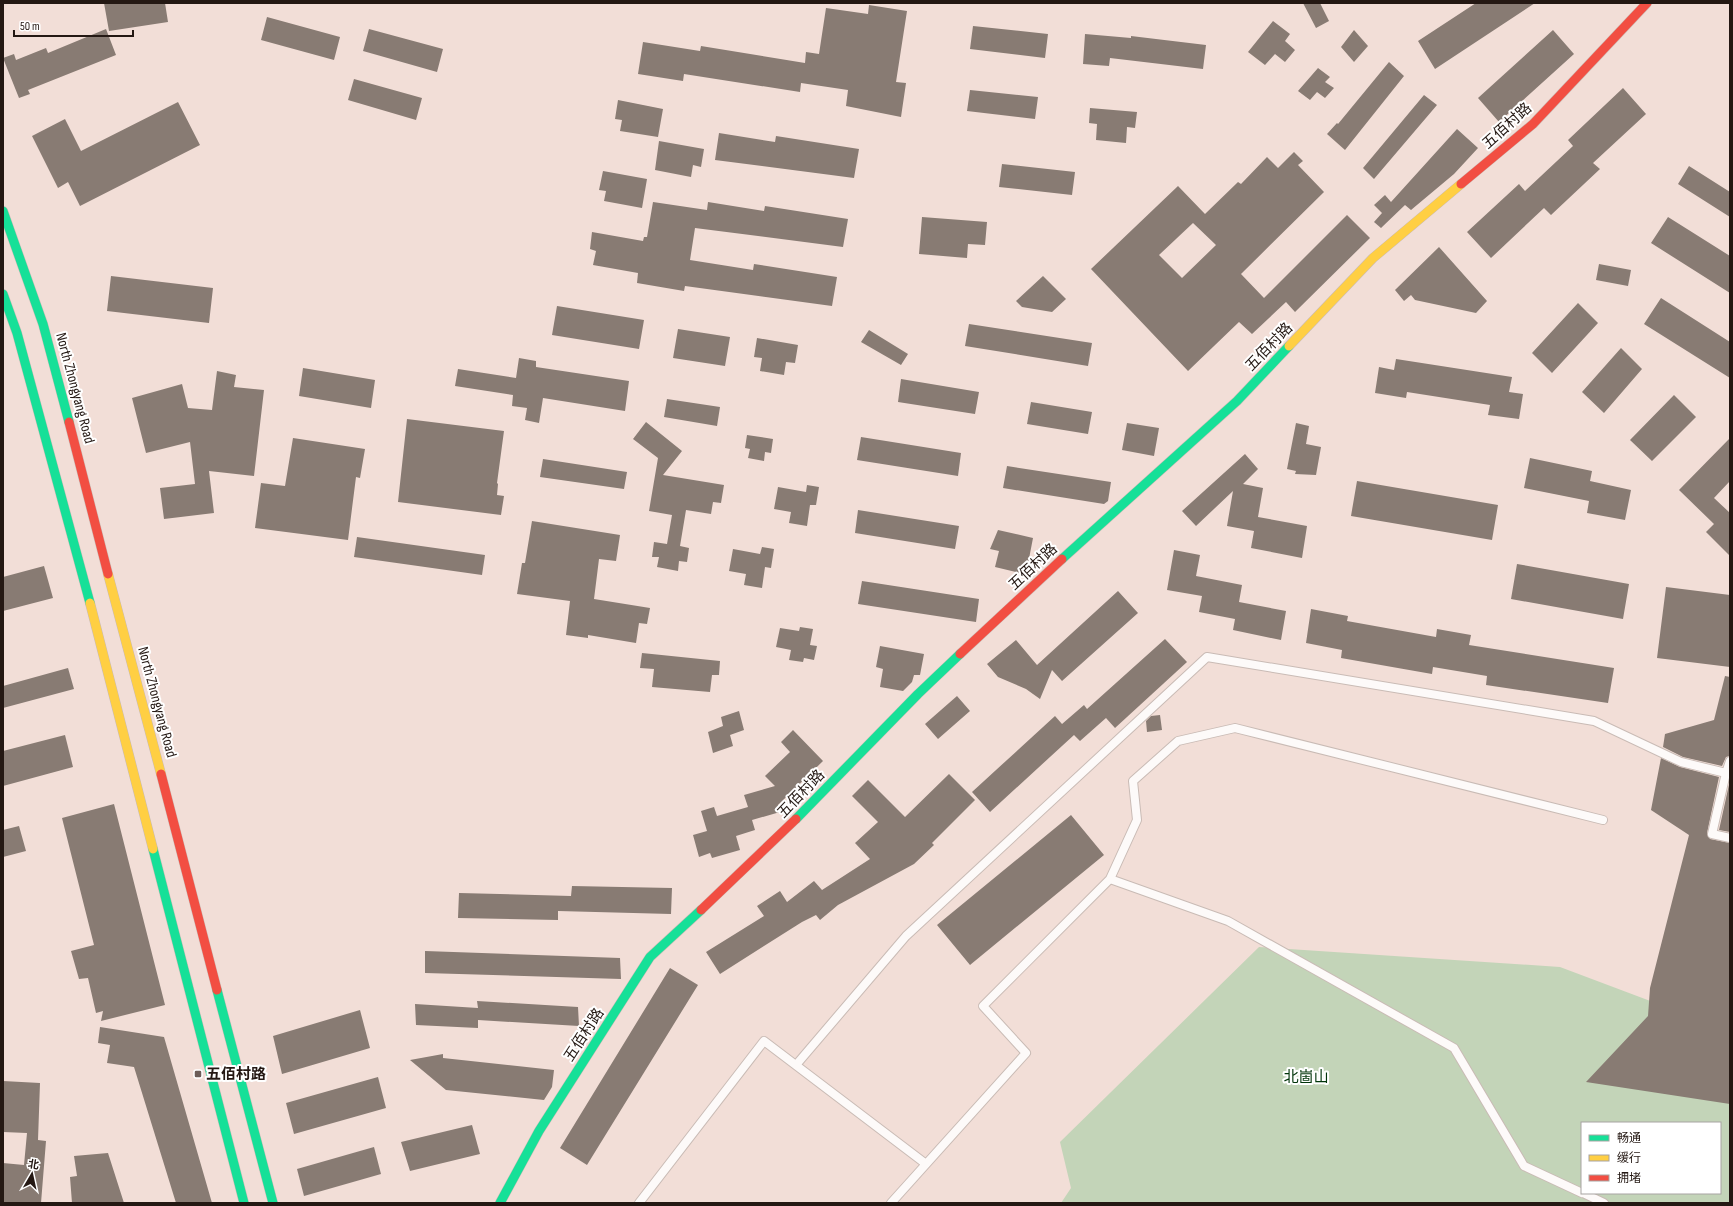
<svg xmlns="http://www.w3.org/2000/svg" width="1733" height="1206" font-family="'Sofia Sans Condensed','Noto Sans SC',sans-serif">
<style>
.green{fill:#c3d4b8;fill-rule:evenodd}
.building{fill:#887b73;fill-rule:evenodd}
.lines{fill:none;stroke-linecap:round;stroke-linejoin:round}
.lane-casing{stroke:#c9bbb5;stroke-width:10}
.fast-casing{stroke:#c9bbb5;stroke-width:10}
.slow-casing{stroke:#c9bbb5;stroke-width:10}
.jam-casing{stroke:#c9bbb5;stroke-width:10}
.lane{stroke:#fdfaf9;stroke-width:8}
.fast{stroke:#16e098;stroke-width:9}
.slow{stroke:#ffcf43;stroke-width:9}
.jam{stroke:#f24e42;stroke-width:9}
.poi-dot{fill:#6c5d58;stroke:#fff;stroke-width:1.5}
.labels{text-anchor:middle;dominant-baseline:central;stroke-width:4;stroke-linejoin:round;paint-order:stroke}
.street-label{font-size:15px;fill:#241813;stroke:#fff}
.poi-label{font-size:15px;font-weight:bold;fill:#241813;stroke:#fff;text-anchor:start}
.park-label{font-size:15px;fill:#003409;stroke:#fff}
</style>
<rect width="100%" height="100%" fill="#f2ded7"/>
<!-- green -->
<path class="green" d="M1259 947 1560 967 1730 1031V1203H1061L1071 1188 1060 1142ZM1582 1123H1720V1193H1582Z"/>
<!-- building -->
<path class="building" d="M104 3H165L168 22 109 31Z
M1303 3H1320L1329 21 1316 28Z
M1476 3H1535L1435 69 1418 41Z
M869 5 907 11 896 82 906 83 901 117 846 106 848 90 801 83 800 92 684 74 683 81 638 74 643 42 700 51 701 46 805 63 806 52 819 54 826 8 868 14Z
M267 17 340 37 334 60 261 40Z
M1273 21 1290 34 1285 41 1295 50 1285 62 1275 54 1265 65 1248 52Z
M973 26 1048 34 1045 58 970 49Z
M106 29 116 55 28 90 30 94 19 98 3 58 14 54 16 60 46 48 48 53Z
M369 29 443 49 437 72 363 51Z
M1354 30 1368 46 1354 62 1341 47Z
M1553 30 1574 54 1499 122 1478 98Z
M1085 34 1131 38V36L1206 45 1203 69 1110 58 1109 66 1083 64Z
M1389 62 1404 76 1345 150 1327 134 1337 123 1338 124Z
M1318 68 1330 77 1325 82 1334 88 1325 98 1317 92 1310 100 1298 91Z
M354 79 422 98 416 120 348 100Z
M1623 88 1646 114 1593 163 1600 169 1551 215 1544 208 1491 258 1467 232 1519 184 1525 191 1573 146 1568 140Z
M970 90 1038 97 1035 119 967 111Z
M1424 95 1437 105 1374 179 1363 168Z
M618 100 663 109 658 137 620 131 622 120 615 119Z
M178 102 200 145 80 206 68 182 58 188 32 136 65 119 81 151Z
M1090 108 1137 112 1135 128 1127 127 1126 143 1096 140 1097 124 1089 123Z
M1457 129 1478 148 1454 174 1411 210 1405 205 1381 228 1374 222 1382 213 1374 205 1385 195 1391 202Z
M719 133 775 142 776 136 859 149 854 178 715 160Z
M659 141 704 149 701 167 693 165 691 177 655 170Z
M1294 152 1303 161 1298 165 1324 192 1241 274 1264 298 1347 215 1370 238 1295 312 1286 302 1252 334 1239 322 1188 371 1091 269 1178 186 1205 214 1238 182 1241 184 1267 157 1278 168ZM1193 223 1216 245 1182 278 1159 255Z
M1002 164 1075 172 1072 195 999 187Z
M1689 166 1730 192V217L1678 184Z
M603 171 647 179 642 208 604 201 606 191 599 190Z
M653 202 707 210 708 202 764 211 765 206 848 219 843 247 695 228 690 260 753 270 754 264 837 277 832 306 685 286 684 291 637 283 638 273 593 265 596 251 590 249 592 232 643 241 644 237H647Z
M922 217 987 222 985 245 968 244 967 258 919 254Z
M1668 217 1730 256V293L1651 243Z
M1439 247 1487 301 1476 313 1415 300 1411 295 1404 301 1395 290Z
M1599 264 1631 270 1628 286 1596 280Z
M111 276 213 288 209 323 107 311Z
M1043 276 1066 299 1052 312 1022 307 1016 301Z
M1661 298 1730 342V378L1644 324Z
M1578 303 1598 323 1552 373 1532 353Z
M557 306 644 320 639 349 552 335Z
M969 324 1092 343 1088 366 965 346Z
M678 329 730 337 725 366 673 358Z
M869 330 908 354 901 365 861 342Z
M757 338 798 345 795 363 786 362 784 375 760 371 762 358 754 357Z
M1621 348 1642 369 1604 413 1582 392Z
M519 358 536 361V367L629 381 625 411 543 398 539 423 525 420 527 408 512 406 513 395 455 386 458 369 516 378Z
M1396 359 1512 377 1509 392 1523 394 1519 419 1488 415 1490 405 1407 392 1406 398 1375 393 1379 367 1394 370Z
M303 368 375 380 371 408 299 396Z
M217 371 236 375 234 387 264 390 254 476 209 471 214 513 164 519 160 488 195 484 190 442 146 453 132 398 182 384 188 408 212 410Z
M901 379 979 392 975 414 898 402Z
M1674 395 1696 417 1652 461 1630 440Z
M667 399 720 407 717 426 664 417Z
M1031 402 1092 412 1088 434 1027 424Z
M407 419 504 431 497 483 498 484 497 495 504 496 501 515 398 502Z
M646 422 682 451 663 475 724 485 721 503 713 502 711 514 686 510 680 546 689 548 687 562 679 561 678 571 657 567 659 557H652L654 542 667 544 672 515 649 511 658 458 633 439Z
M1127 423 1159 428 1154 456 1122 450Z
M1296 423 1309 426 1306 444 1321 447 1316 475 1295 474 1296 471 1287 469Z
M747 435 773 439 771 453 765 452 764 461 748 458 750 449 745 448Z
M861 437 961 453 958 476 857 460Z
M293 438 365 449 360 478 356 477 348 540 255 528 261 483 285 486Z
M1730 438V481L1714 498 1730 513V556L1706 532 1714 524 1679 490Z
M1245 454 1258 469 1243 484 1263 488 1258 517 1307 526 1302 558 1251 548 1254 531 1227 526 1233 491 1196 526 1182 511Z
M1530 458 1592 471 1590 481 1631 490 1625 520 1587 513 1589 501 1524 488Z
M543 459 627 472 624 489 540 477Z
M1007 466 1111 482 1108 501 1104 504 1003 488Z
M1357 481 1498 505 1492 540 1351 516Z
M807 485 819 487 816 505H810L807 526 789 523 791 512 774 509 778 487 806 492Z
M858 510 959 526 955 549 855 533Z
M532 521 620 535 616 561 599 559 594 599 650 608 647 624 639 623 636 643 588 635V638L566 635 570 601 517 594 522 563H525Z
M998 530 1033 538 1027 569 1021 568 1020 573 995 567 999 551 990 549Z
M357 537 485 555 482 575 354 557Z
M762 547 774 549 771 568 765 567 762 588 744 585 746 574 729 571 733 549 760 554Z
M1174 550 1200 555 1196 576 1242 585 1239 602 1286 611 1281 640 1233 630 1235 619 1199 612 1202 596 1167 590Z
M1517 564 1629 584 1623 619 1511 599Z
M44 566 53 598 3 611V577Z
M862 581 979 599 976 622 858 604Z
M1666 587 1730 595V667L1657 658Z
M1118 591 1138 613 1062 681 1052 670 1040 699 1026 689 998 677 987 664 1016 640 1037 665Z
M1311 609 1348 616 1347 621 1436 637 1437 629 1471 635 1469 645 1614 668 1608 703 1486 685 1487 676 1433 667 1432 674 1341 658 1342 650 1306 643Z
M800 627 813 629 810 645 817 646 814 660 804 658 803 662 789 660 791 650 776 647 780 628 799 631Z
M1165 639 1187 662 1115 728 1106 718 1080 741 1074 735 990 812 972 792 1055 716 1062 724 1084 705 1087 709Z
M880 646 924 654 920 675H914L912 682 903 691 880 687 883 669 876 667Z
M642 653 720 661 719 675H712L710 692 652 687 654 669 640 668Z
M68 668 74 689 3 708V686Z
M1725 676 1730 677V756L1726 757 1722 766 1683 757 1663 747 1665 734 1714 720Z
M957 696 970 711 938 739 925 724Z
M739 711 744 730 730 735 733 746 713 753 708 732 723 726 721 717Z
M1160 715 1162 730 1147 732 1146 721 1151 716Z
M793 730 823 761 778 805 780 812 752 820 755 830 736 836 740 850 712 858 710 853 699 857 693 835 707 831 701 811 714 807 717 816 748 807 744 795 775 786 765 776 790 752 781 742Z
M65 735 73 767 3 786V751Z
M1661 758 1680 767 1719 777 1707 833 1710 839 1730 843V1104L1586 1082 1648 1016 1650 988 1689 835 1651 810Z
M949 774 975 800 932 843 934 845 914 864 838 905 820 920 816 915 802 922 720 974 706 952 764 916 757 906 780 891 787 902 814 881 822 890 870 859 855 843 878 822 852 796 868 780 905 817Z
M1730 780V832L1719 830Z
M114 804 165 1005 101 1021 103 1011 96 1013 88 978 79 979 71 951 94 945 62 818Z
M1071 815 1104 855 970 965 937 925Z
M19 826 26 851 3 857V830Z
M572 886 672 888 671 914 558 911V920L458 918 459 893 571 896Z
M425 951 620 958 621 979 425 973Z
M670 968 698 985 587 1165 560 1148Z
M477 1001 578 1007 579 1026 478 1020V1028L416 1025 415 1004 478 1008Z
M360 1010 370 1048 282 1074 273 1036Z
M100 1027 164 1037 212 1203H176L134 1067 107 1063 110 1045 98 1043Z
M443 1054V1058L554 1070 552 1087 544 1100 446 1090 410 1060Z
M378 1077 386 1108 294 1134 286 1103Z
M3 1081 40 1083 38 1140 46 1141 41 1203H3V1163L24 1165 27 1133 3 1132Z
M472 1125 480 1154 410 1171 401 1142Z
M374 1147 381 1174 304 1196 297 1169Z
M108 1153 124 1203H72L70 1177 77 1176 74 1156Z"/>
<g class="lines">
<defs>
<path id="lane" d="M1726 773 1712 834 1730 838
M1110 879 1228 921 1454 1048 1524 1166 1582 1193
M796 1065 906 936 1207 657 1594 721 1681 762 1726 773 1730 761
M1583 1193 1604 1203
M639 1203 764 1041 926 1164
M891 1203 1026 1053 983 1006 1110 879 1137 820 1133 781 1178 741 1235 728 1603 820"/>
<path id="fast" d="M3 211 43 324 69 422
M3 294 17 333 90 603
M1062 559 1237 401 1289 346
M796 819 918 694 960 654
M153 849 244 1203
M217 990 273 1203
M500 1203 539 1131 650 957 701 910"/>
<path id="slow" d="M1289 346 1373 258 1461 184
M108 574 161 774
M90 603 153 849"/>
<path id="jam" d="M1461 184 1533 124 1647 3
M69 422 108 574
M960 654 1062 559
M161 774 217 990
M701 910 796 819"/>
</defs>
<!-- lane casing -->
<use href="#lane" class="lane-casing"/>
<!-- fast casing -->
<use href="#fast" class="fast-casing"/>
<!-- slow casing -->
<use href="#slow" class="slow-casing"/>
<!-- jam casing -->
<use href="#jam" class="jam-casing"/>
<!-- lane -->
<use href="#lane" class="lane"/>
<!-- fast -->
<use href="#fast" class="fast"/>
<!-- slow -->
<use href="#slow" class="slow"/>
<!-- jam -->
<use href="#jam" class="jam"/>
</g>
<!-- markers -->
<rect class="poi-dot" x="194" y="1070" width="8" height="8" rx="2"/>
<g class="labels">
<!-- street labels -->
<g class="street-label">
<text transform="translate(1507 126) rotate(-42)">五佰村路</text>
<text transform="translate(1269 347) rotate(-46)">五佰村路</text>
<text transform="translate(75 388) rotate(75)">North Zhongyang Road</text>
<text transform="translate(1033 567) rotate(-43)">五佰村路</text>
<text transform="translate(157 702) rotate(75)">North Zhongyang Road</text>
<text transform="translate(801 794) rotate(-46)">五佰村路</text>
<text transform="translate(584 1035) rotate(-57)">五佰村路</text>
</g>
<!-- poi labels -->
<g class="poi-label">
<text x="206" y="1074">五佰村路</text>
</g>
<!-- park labels -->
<g class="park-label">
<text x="1306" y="1077">北崮山</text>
</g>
</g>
<!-- border -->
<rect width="1733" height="1206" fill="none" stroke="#241813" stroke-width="8"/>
<!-- legend -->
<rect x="1581" y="1122" width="140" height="72" fill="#ffffff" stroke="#a7a3a1"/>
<rect x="1589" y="1135" width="20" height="6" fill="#16e098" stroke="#a7a3a1"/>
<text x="1617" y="1142" font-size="12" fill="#241813">畅通</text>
<rect x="1589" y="1155" width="20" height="6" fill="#ffcf43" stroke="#a7a3a1"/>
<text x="1617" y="1162" font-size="12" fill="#241813">缓行</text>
<rect x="1589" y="1175" width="20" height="6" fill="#f24e42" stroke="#a7a3a1"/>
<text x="1617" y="1182" font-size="12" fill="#241813">拥堵</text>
<!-- north arrow -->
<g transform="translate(32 1174) rotate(9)" stroke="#ffffff" stroke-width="3" paint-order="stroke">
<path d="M0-3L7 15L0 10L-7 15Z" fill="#241813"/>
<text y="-6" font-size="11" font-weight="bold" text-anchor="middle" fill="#241813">北</text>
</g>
<!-- scale -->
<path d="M14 30v6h119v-6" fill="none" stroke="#241813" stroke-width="2"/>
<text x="20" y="30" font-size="12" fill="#241813" stroke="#ffffff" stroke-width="3" paint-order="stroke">50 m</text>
</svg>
